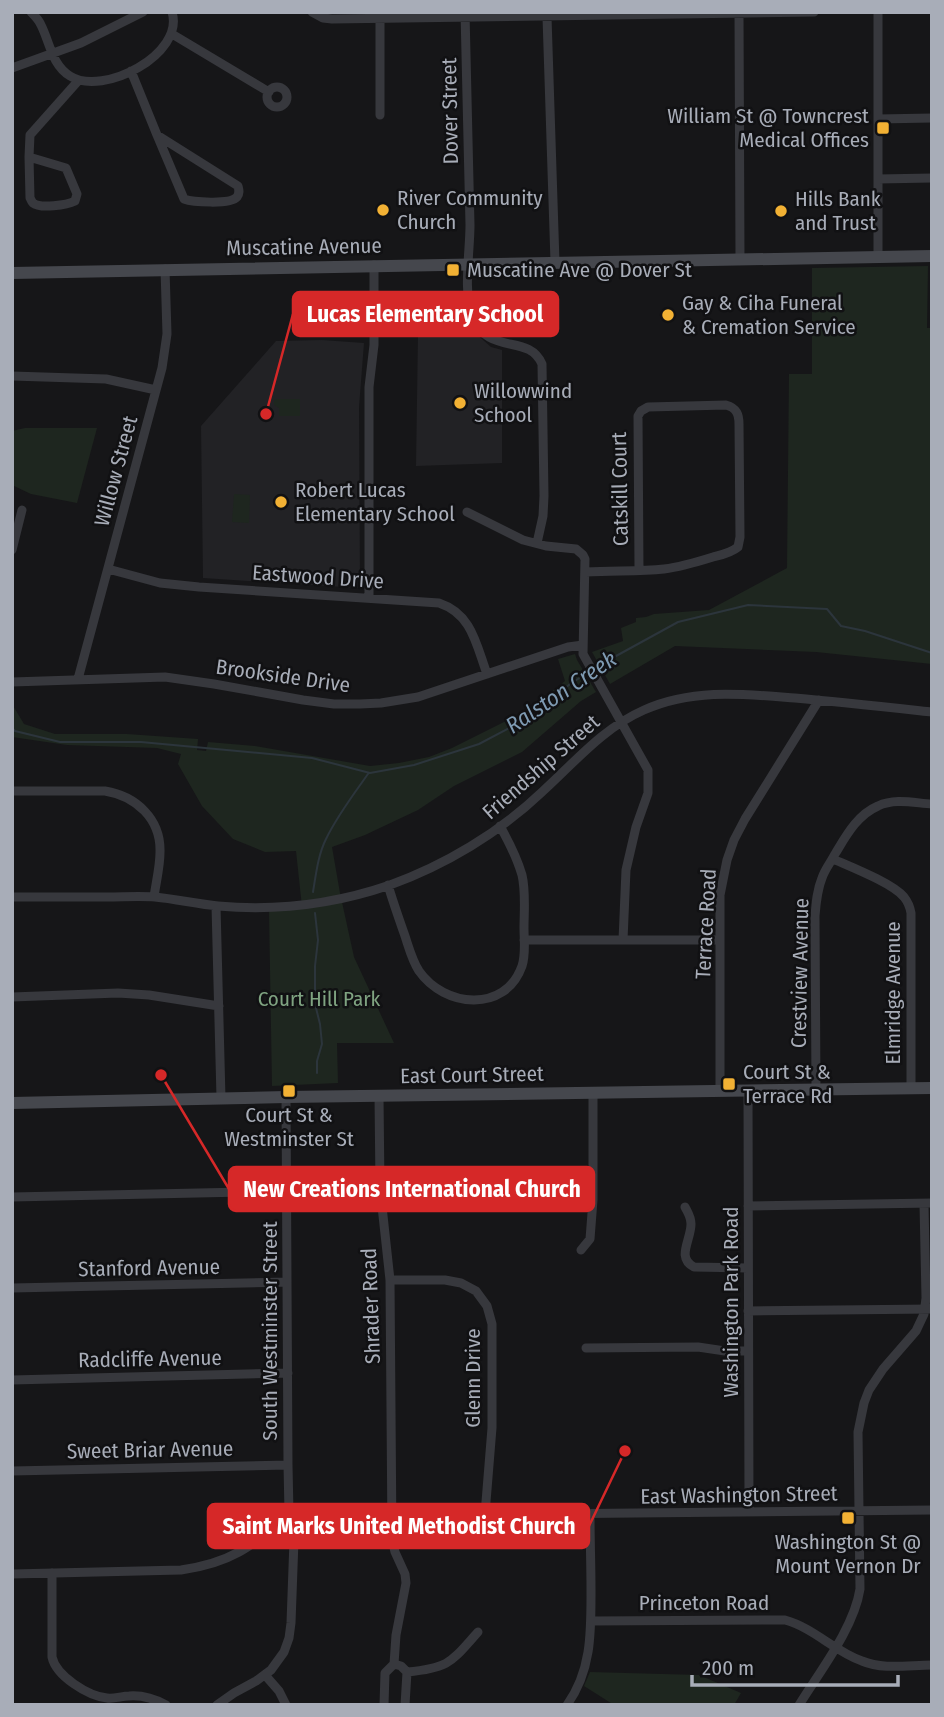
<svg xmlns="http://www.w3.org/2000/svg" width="944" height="1717" font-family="'Fira Sans Condensed',sans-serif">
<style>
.built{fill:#222225}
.green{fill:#1e261f}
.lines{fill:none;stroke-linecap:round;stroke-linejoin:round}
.stream{stroke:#2c353c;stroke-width:2}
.street{stroke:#37383d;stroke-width:9}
.secondary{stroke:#45474d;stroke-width:12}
.poi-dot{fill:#f2b134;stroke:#111113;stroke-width:2.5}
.labels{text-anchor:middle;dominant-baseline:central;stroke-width:5;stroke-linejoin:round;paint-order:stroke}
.street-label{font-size:21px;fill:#a8adb8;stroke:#111113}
.poi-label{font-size:21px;fill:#a8adb8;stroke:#111113;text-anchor:start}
.park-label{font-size:21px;fill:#7fa381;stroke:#111113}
.water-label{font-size:23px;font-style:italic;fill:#7f9bb3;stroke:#111113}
.leader{fill:none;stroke:#d62828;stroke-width:2.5}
.callout-dot{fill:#d62828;stroke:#111113;stroke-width:2.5}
.callout{fill:#d62828;stroke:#d62828;stroke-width:2.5}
.callout-label{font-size:23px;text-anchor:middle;font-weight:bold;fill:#fff}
</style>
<rect width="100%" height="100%" fill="#161618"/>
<!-- built -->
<path class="built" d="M474 332 491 347 502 350V463L416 466 418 333Z
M322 340 364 343 359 407 360 588 203 578 201 426 276 341Z"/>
<!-- green -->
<path class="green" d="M928 266 927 328H932V664L816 652 675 646 610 684 592 652 623 641 621 628 636 622V618L646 617 654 614 709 610 787 568 789 374H812V268Z
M274 399H300V416H279V408L274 405Z
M25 428H97L77 503 31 494 12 485V431Z
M234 494 250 495 249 523 232 522Z
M575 654 577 660 596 692 581 701 522 752 454 786 418 810 365 835 332 847 340 893 354 957 394 1043H337L338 1083 272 1086 269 910 302 907 296 851 265 852 233 839 202 806 178 764 181 754 157 748 67 745 12 737V704L24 724 55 734H127L198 739 197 750 206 751 208 742 255 746 370 766 399 763 429 757 452 748 528 710 565 681 558 659Z
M590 1672 699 1675 741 1693 734 1705H614L584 1686Z"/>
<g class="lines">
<!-- stream -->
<path class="stream" d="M596 667 678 622 748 605 827 609 841 626 865 631 932 653
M12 728 15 731 60 742H141L312 758 370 773 414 765 479 744 532 716 570 684 589 672
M313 892C316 874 318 855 326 839 337 816 353 795 368 774
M315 913 318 940 315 966V1004L320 1024 322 1044 317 1061V1073"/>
<!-- street -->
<path class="street" d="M31 12C35 16 39 20 41 25 50 43 52 65 70 76 103 97 185 54 172 12
M312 12 323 18 332 19 814 12
M465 12C466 83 469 154 470 225 470 251 463 292 472 315 488 358 528 332 542 364L544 496 543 516 537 543
M739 13 740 259
M547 17 555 262
M380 19V115
M172 34 269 92
M12 68 81 43 143 12
M131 71 157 135
M267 97a10 10 0 1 1 20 0a10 10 0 1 1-20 0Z
M878 119 932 118
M157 135 238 186C239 190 240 193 237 197 230 205 192 202 184 199Z
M29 157 66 168 77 194 75 201C67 205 40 209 33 203 31 201 31 199 30 198Z
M29 157 30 135 78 81
M878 179 932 178
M878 257V12
M12 376 106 379 156 390
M467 512 523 540 546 546 576 549 583 555 585 559 583 654 648 770V793L636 827 626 870 623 940
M12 550 22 510
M108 569 160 583 199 587 439 603C472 614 476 644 487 674
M586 572C612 570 638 572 664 569 680 567 697 562 713 557 721 555 731 553 738 547L740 537 739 424C739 415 737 408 726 405L648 407 641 411 638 416 639 570
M369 598V387L374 345V265
M78 679 162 368 167 334 165 269
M12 682 165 677 214 684 303 700 334 704H360L381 703 418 697 568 647 583 645
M12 791H105C136 796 161 819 160 852 160 867 156 882 154 897
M833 859C851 867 892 883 904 897 908 902 910 907 911 913V1089
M388 885C393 902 399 919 405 936 409 948 412 960 419 971 444 1007 505 1014 522 966 526 954 524 940 524 928 524 911 526 892 522 875 517 858 509 842 500 826
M12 897C44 897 76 897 107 897 123 897 139 896 155 897 176 899 197 904 218 906 275 911 335 904 390 885 445 865 499 833 542 792 575 762 603 728 644 710 693 688 744 694 795 698 841 702 886 707 932 712
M216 906 221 1098
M524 940H719
M12 997 118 993 149 995 219 1006
M816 1090 815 916C816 903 817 890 822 878 825 869 831 862 835 854 846 836 857 815 878 806 895 798 914 803 932 804
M720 1091V895L727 860 734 840 745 819 819 700
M748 1091 749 1512
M379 1096 380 1188 390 1280 392 1539 395 1552 405 1574 406 1583 396 1635 394 1664
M380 1188 593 1189
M12 1197 287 1191
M748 1206 932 1203
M685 1207C688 1213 691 1217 691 1224 691 1240 676 1258 694 1267L748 1268
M581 1250 590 1239 593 1200V1093
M390 1280H445L461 1283 476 1291 487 1306 492 1324V1428L485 1514
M12 1288 287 1282
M748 1311 932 1309
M586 1348 698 1347 725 1351H748
M12 1380 288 1373
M12 1471 288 1465
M52 1573V1657C56 1676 88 1696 107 1698 114 1699 122 1696 129 1696 142 1695 155 1699 166 1705
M12 1574 181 1570C202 1567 221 1562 239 1552 252 1545 263 1535 277 1529 294 1522 311 1518 330 1516L932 1510
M591 1621 785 1620C814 1628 834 1651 862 1661 883 1670 909 1665 932 1665
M394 1664 401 1666 407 1672 405 1705
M407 1672C450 1668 451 1662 478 1632
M265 1675 279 1691 286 1705
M217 1705 234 1693 256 1681 271 1670 284 1652 289 1638 291 1623 294 1540 289 1513 288 1465 286 1097
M384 1705 385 1673 394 1664
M567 1705C592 1670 591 1631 591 1590 591 1565 590 1539 590 1514
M799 1705C820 1671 854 1628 860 1589L858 1432 864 1403 869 1390 883 1369 916 1331 924 1314 926 1298 924 1204"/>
<!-- secondary -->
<path class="secondary" d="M12 273 932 256
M12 1103 286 1097 932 1088"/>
</g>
<!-- markers -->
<g class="poi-dot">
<rect x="876" y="121" width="14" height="14" rx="3.5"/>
<circle cx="383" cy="210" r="7"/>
<circle cx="781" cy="211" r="7"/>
<rect x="446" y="263" width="14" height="14" rx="3.5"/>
<circle cx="668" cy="315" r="7"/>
<circle cx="460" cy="403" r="7"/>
<circle cx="281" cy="502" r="7"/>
<rect x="722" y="1077" width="14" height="14" rx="3.5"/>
<rect x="282" y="1084" width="14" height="14" rx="3.5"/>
<rect x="841" y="1511" width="14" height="14" rx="3.5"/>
</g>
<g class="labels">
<!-- street labels -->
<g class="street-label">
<text transform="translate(450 111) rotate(-91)">Dover Street</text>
<text transform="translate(304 247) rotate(-1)">Muscatine Avenue</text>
<text transform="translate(116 471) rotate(-75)">Willow Street</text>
<text transform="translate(620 489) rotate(-91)">Catskill Court</text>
<text transform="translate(318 577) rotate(4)">Eastwood Drive</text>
<text transform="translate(283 676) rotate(8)">Brookside Drive</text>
<text transform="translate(541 767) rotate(-41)">Friendship Street</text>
<text transform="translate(706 924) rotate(-87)">Terrace Road</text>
<text transform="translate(800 973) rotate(-89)">Crestview Avenue</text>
<text transform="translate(893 993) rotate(-90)">Elmridge Avenue</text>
<text transform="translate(472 1075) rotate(-1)">East Court Street</text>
<text transform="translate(149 1268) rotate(-1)">Stanford Avenue</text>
<text transform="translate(731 1302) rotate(-90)">Washington Park Road</text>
<text transform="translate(371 1306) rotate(-92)">Shrader Road</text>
<text transform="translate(270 1331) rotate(-90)">South Westminster Street</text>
<text transform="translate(150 1359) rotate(-1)">Radcliffe Avenue</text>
<text transform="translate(473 1378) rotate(-90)">Glenn Drive</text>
<text transform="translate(150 1450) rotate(-1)">Sweet Briar Avenue</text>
<text transform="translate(739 1495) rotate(-1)">East Washington Street</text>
<text x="704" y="1603">Princeton Road</text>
</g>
<!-- poi labels -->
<g class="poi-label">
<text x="869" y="116" text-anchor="end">William St @ Towncrest<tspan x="869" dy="24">Medical Offices</tspan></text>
<text x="397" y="198">River Community<tspan x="397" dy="24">Church</tspan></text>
<text x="795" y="199">Hills Bank<tspan x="795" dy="24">and Trust</tspan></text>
<text x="467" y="270">Muscatine Ave @ Dover St</text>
<text x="682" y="303">Gay &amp; Ciha Funeral<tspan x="682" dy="24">&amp; Cremation Service</tspan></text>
<text x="474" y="391">Willowwind<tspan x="474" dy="24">School</tspan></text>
<text x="295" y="490">Robert Lucas<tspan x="295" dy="24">Elementary School</tspan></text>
<text x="743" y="1072">Court St &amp;<tspan x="743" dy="24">Terrace Rd</tspan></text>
<text x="289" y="1115" text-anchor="middle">Court St &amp;<tspan x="289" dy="24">Westminster St</tspan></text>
<text x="848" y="1542" text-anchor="middle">Washington St @<tspan x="848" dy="24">Mount Vernon Dr</tspan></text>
</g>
<!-- park labels -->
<g class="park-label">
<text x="319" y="999">Court Hill Park</text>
</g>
<!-- water labels -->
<g class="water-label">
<text transform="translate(561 692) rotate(-34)">Ralston Creek</text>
</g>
</g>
<!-- callouts -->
<path class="leader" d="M266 414L293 314M161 1075L229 1189M625 1451L589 1526"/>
<g class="callout-dot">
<circle cx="266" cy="414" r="7"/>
<circle cx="161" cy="1075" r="7"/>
<circle cx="625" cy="1451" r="7"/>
</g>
<g class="callout">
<rect x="293" y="292" width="265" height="44" rx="7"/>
<rect x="229" y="1167" width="365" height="44" rx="7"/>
<rect x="208" y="1504" width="381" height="44" rx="7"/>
</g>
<g class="callout-label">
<text x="425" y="322">Lucas Elementary School</text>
<text x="412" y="1197">New Creations International Church</text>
<text x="399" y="1534">Saint Marks United Methodist Church</text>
</g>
<!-- border -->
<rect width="944" height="1717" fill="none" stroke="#a8adb8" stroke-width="28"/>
<!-- scale -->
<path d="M692 1675v10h206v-10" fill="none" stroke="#a8adb8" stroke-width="3.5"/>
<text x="702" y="1675" font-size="21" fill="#a8adb8" stroke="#111113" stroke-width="5" paint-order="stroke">200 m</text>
</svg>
